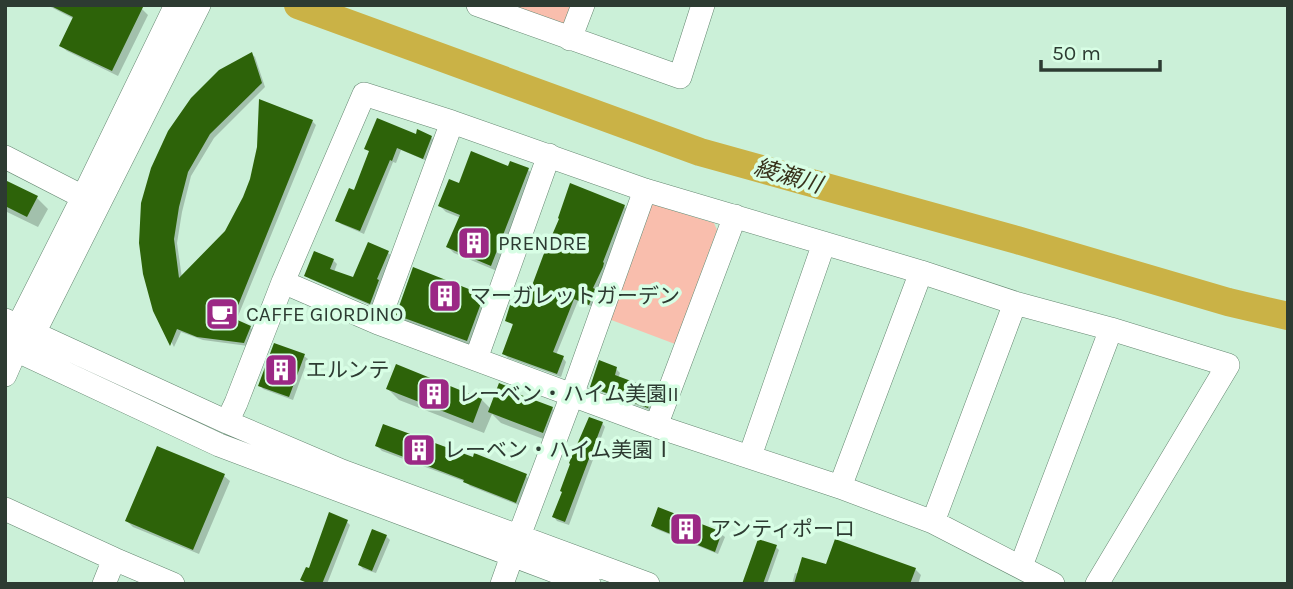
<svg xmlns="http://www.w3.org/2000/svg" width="1293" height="589" font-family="Karla,'Noto Sans JP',sans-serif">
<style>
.green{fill:#f9bead}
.shadow{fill:#0003}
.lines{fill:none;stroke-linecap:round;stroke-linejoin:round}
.river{stroke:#cab246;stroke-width:28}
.building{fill:#2d6309}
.minor-casing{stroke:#658771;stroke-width:24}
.minor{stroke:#fff;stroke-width:23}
.labels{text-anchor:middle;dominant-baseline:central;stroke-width:7;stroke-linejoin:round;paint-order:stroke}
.poi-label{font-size:21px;fill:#2d3b32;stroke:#d8fee5;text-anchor:start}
.water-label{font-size:23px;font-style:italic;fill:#37311a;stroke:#d8fee5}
</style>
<rect width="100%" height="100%" fill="#cbf0d8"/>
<!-- green -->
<path class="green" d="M495 5H574L567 26Z
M652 204 714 223 717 230 675 344 606 318 644 206Z"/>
<!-- shadow -->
<path class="shadow" d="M47 5H135L142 9 148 15 118 76 67 51 61 46 74 19Z
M252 54 255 57 265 87 214 138 191 176 182 212 177 243 182 278 226 232 312 121 316 125 236 321 250 327 254 331 248 346 203 340 181 332 174 347 155 310 141 243Z
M416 136 431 137 435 141 427 161 401 150 396 163 393 162 364 234 341 224 337 220 354 192 371 153 366 148Z
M511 163 528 170 535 176 497 271 454 253 448 247 461 218 446 212 440 206 460 186 509 168Z
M5 182 36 197 48 209 38 227 5 211Z
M624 206 628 210 606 267 607 268 606 271 596 293 598 294 593 307 578 301 556 355 563 358 566 362 561 377 508 358 504 354 514 326 507 320 525 309Z
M369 245 388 253 392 256 380 283 382 285 374 307 310 279 306 275 333 260 337 264 334 272 354 280Z
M483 296 492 305 476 349 407 323 398 314Z
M304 356 308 359 293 400 263 389 260 385Z
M616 369 620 373 618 378 654 392 657 395 652 411 596 390 592 386Z
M388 389 482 400 491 409 514 390 520 396 552 408 563 419 554 443 501 423 492 414 484 433 399 400Z
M602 423 605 427 569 525 557 521 554 517Z
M377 446 526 476 531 481 521 506 470 486 466 482 382 451Z
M224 476 230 481 199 554 133 527 127 521Z
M347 522 350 525 327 584 306 583 302 579Z
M653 526 721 534 725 537 718 554 656 529Z
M386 536 390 540 376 573 363 569 360 565Z
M776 547 779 550 767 584H744Z
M827 567 915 569 921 575 918 584H792L795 573 799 574Z"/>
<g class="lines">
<!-- river -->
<path class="river" d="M298 5 700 152 1017 240 1228 302 1288 316"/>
</g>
<!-- building -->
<path class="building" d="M49 5H144L112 71 59 46 73 17Z
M252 52 262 83 210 134 188 172 179 207 174 239 179 278 225 231 243 197 250 179 257 147 259 99 313 120 233 318 251 326 244 343 197 337 177 329 170 346 153 311 143 274 139 243 141 203 151 168 168 131 191 98 219 70Z
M377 118 416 134 417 129 432 136 423 159 397 148 392 161 390 160 360 231 335 221 349 188 354 190 369 151 364 149Z
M471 151 508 166 510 161 529 168 491 266 446 247 460 215 438 206 449 179 459 183Z
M5 180 38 196 27 217 5 206Z
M570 183 625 205 603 262 604 263 603 267 593 288 595 289 589 305 574 299 553 352 564 356 557 374 502 354 513 324 505 321 510 305 512 306 513 302 524 307 543 256 559 219 558 218Z
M368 242 389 251 377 279 379 280 370 304 304 276 314 251 334 259 330 269 353 277Z
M413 267 484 295 467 341 396 315Z
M274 343 305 354 289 397 258 386Z
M599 360 617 367 615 375 655 390 648 408 590 387Z
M396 364 482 399 473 423 386 389Z
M499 383 514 389 513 392 553 407 543 433 488 412Z
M589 417 603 422 565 522 552 517 562 492 560 491 570 464 569 463Z
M383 424 473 457 474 453 527 474 516 503 463 482 464 480 375 446Z
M157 446 225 474 193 550 125 521Z
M658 507 722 532 715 552 651 526Z
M329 512 348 520 322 584H310L300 580 306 567 309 568Z
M372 529 387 535 372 571 358 565Z
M758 539 777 545 763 584H742Z
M835 539 916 568 910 584H794L802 557 826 564Z"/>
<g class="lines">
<defs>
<path id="minor" d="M478 5 680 77 703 5
M570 39 583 5
M5 157 83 197
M5 320 227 422 342 471 648 584
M378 323 452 122
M23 343 34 333 199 5
M5 345 219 445 589 584
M476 359 549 155
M5 375 16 350 18 326 83 197 176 5
M227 422 236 403 283 282
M656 426 735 216
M750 456 824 243
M840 487 921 272
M5 509 114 559 173 584
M933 522 1015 303
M519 536 572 395 645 190
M1021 566 1111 329
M104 584 114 559
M502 584 512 556
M1053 584 933 522 840 487 656 426 572 395 378 323 283 282 364 94 452 122 645 190 921 272 1015 303 1111 329 1228 365 1097 584"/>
</defs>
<!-- minor casing -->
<use href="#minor" class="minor-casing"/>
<!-- minor -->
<use href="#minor" class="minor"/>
</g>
<!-- icons -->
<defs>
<symbol id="building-square" viewBox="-11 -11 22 22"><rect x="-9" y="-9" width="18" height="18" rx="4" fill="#9b2885" stroke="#d8fee5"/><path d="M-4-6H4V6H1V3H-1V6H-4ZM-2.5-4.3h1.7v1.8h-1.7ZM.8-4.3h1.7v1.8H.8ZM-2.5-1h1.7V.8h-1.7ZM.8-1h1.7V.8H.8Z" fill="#fff"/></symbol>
<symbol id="cafe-square" viewBox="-11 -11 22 22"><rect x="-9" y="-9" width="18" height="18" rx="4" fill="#9b2885" stroke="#d8fee5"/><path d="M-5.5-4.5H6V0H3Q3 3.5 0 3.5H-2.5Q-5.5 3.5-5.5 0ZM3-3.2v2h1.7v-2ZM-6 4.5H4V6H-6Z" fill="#fff"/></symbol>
</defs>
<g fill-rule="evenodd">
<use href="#building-square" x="455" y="224" width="38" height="38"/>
<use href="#building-square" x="426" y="277" width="38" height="38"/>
<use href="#cafe-square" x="203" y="295" width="38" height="38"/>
<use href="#building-square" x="262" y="351" width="38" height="38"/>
<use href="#building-square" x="415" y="375" width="38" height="38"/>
<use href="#building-square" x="400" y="431" width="38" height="38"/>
<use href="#building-square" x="667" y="510" width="38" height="38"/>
</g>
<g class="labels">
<!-- poi labels -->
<g class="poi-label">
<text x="498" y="243">PRENDRE</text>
<text x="470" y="296">マーガレットガーデン</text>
<text x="246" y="314">CAFFE GIORDINO</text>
<text x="306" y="370">エルンテ</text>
<text x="458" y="394">レーベン・ハイム美園II</text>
<text x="444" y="450">レーベン・ハイム美園Ⅰ</text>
<text x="710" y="529">アンティポーロ</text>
</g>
<!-- water labels -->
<g class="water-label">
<text transform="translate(788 176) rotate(16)">綾瀬川</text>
</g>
</g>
<!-- border -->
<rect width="1293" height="589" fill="none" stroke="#2d3b32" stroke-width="14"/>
<!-- scale -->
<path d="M1041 60v10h119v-10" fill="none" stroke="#2d3b32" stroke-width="3.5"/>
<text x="1052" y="60" font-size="21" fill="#2d3b32" stroke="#d8fee5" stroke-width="5" paint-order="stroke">50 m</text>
</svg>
